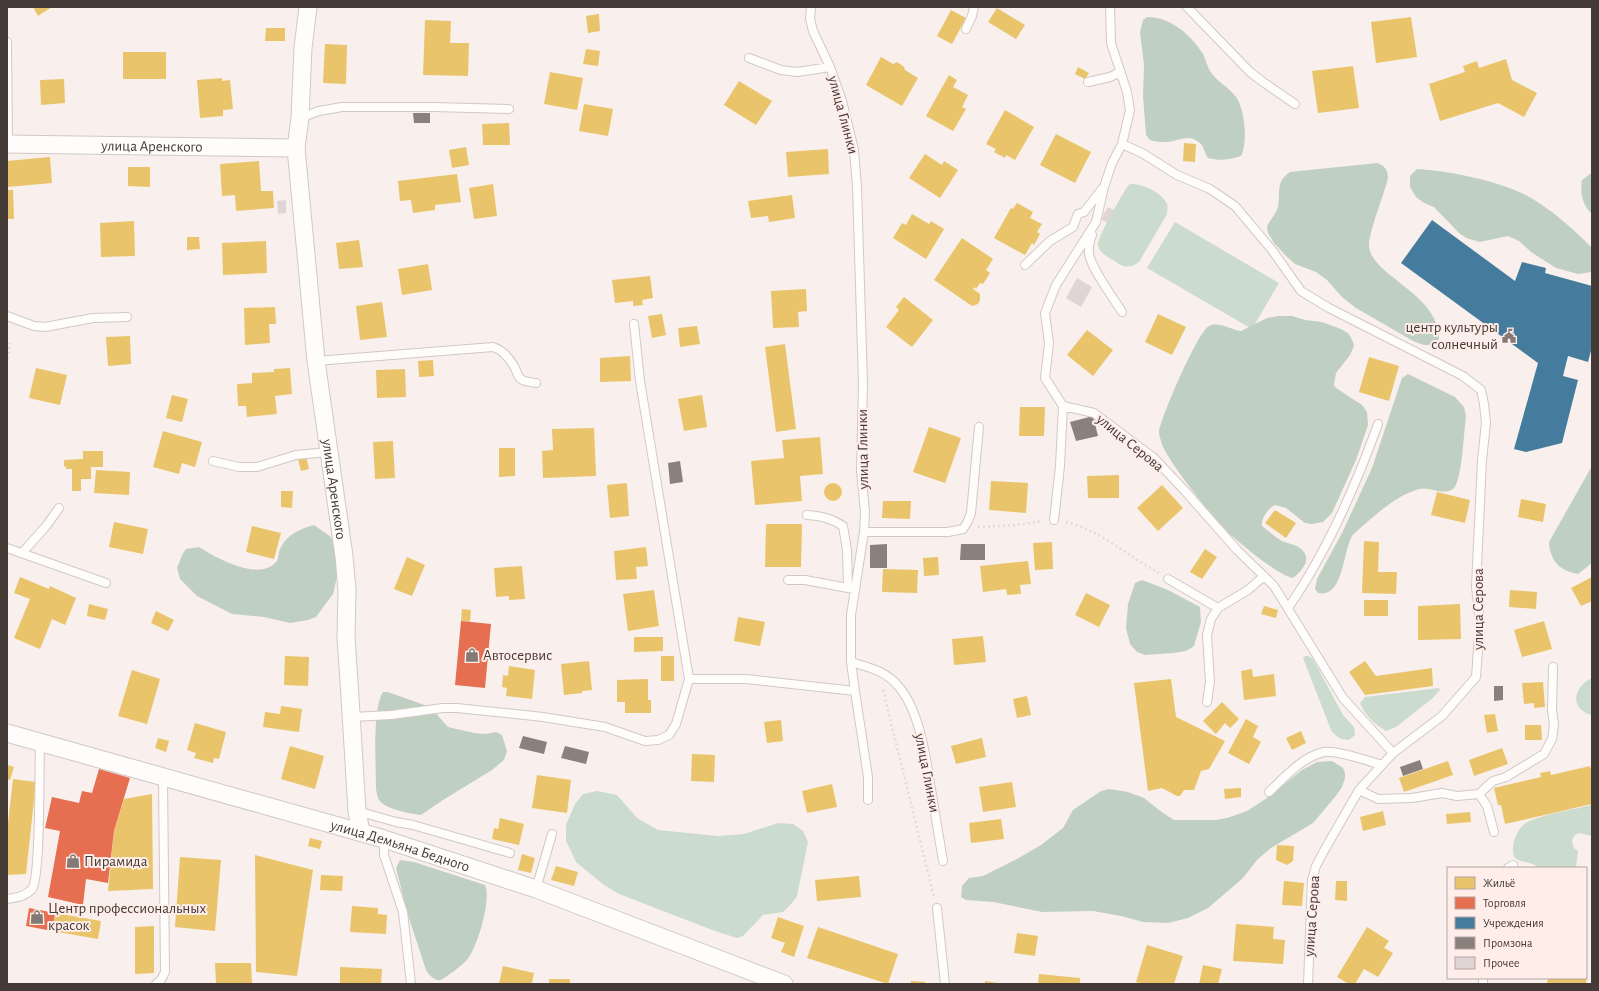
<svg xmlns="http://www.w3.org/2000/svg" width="1599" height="991" font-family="'Alegreya Sans',sans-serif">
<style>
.green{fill:#cbdbce}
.forest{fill:#bfd0c2}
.homes{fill:#e9c46a}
.shops{fill:#e76f51}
.public{fill:#457b9d}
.industry{fill:#8a817c}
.building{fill:#e0d4d5}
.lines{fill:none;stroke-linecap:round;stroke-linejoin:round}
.lane-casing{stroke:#d1c8c5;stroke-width:10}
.street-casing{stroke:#d1c8c5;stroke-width:19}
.path{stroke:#dfdcdb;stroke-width:2.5;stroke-dasharray:2 3;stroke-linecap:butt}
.lane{stroke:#fefdfc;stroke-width:8}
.street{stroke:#fefdfc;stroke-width:17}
.labels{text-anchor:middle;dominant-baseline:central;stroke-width:4;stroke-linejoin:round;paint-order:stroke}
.street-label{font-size:15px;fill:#443a36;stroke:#feede8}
.poi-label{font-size:15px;fill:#443a36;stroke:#feede8;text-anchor:start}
</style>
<rect width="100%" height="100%" fill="#f9f0ed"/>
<!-- green -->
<path class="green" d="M1130 184C1141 183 1163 193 1167 204 1168 207 1167 210 1167 214L1139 262C1131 268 1124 268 1116 262 1110 258 1100 254 1098 246 1097 237 1121 197 1127 187Z
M1175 222 1279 283 1252 329 1147 268Z
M1305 656H1308L1313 659 1343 715 1354 727 1355 735 1349 740C1341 740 1336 737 1331 730L1303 658Z
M1592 678V715C1568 709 1574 686 1592 678Z
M1439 688 1440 690 1433 698 1396 727 1386 731C1374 724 1365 715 1360 703L1365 697Z
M597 791 617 795 637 818 658 830 718 836 744 834 778 823 793 824 803 831 808 842 797 896 792 903 783 912 763 915 743 936 737 938 715 931 619 894 604 885 576 862 566 841V825L575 804 583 794Z
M1592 805V836L1579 833 1574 836 1572 842 1574 848 1578 851 1576 868H1538C1532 860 1518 864 1514 856 1512 852 1513 845 1514 841 1516 835 1520 826 1526 823 1539 815 1576 809 1592 805Z"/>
<!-- forest -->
<path class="forest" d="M1147 17C1171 17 1191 35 1203 54 1206 60 1207 66 1210 71 1217 82 1229 87 1236 97 1245 109 1248 143 1241 156 1230 160 1219 161 1208 158 1205 154 1204 147 1201 144 1189 133 1181 140 1168 142 1161 142 1156 142 1150 140L1146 135 1143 96 1144 65 1140 32 1143 20Z
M1377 163C1384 165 1388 170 1388 178 1384 195 1369 231 1369 246 1371 276 1440 294 1439 339L1433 345H1424L1413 341 1356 308 1342 297 1327 280 1316 272 1295 264 1286 256 1274 243 1268 233 1267 226C1270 220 1277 213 1278 206 1281 192 1275 182 1290 172Z
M1417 169C1448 171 1490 179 1519 192 1543 202 1574 229 1592 248V272L1578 274 1556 268 1531 252 1519 241 1508 236 1480 242 1466 238 1459 233 1434 207 1424 203 1416 197 1410 187V176Z
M1590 174H1592V214C1582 204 1580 194 1582 180Z
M1279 316H1292L1305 320 1322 322 1341 329 1349 334 1353 342 1354 346 1350 355 1336 373 1334 385 1336 388 1362 405 1367 412 1368 425 1356 460 1332 513 1323 522 1312 524 1305 523 1286 508 1275 505C1268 508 1261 519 1262 526 1269 531 1275 537 1282 541 1288 544 1295 544 1300 548 1313 558 1303 570 1293 578 1279 576 1245 547 1233 537 1218 524 1164 458 1161 441 1160 438 1159 434 1159 432 1161 417 1198 331 1209 326 1219 321 1231 330 1241 331L1267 318Z
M1408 374 1455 397 1464 407 1466 416C1464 430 1462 480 1454 488 1444 497 1430 486 1419 489 1395 496 1377 514 1358 530 1356 532 1353 534 1352 536 1343 552 1343 599 1318 593L1315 589 1317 579 1342 533 1372 468 1402 378Z
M1592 466V563L1578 574C1560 571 1550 561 1549 542Z
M314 525 331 537 336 550 338 573 333 594 316 617 308 620 290 623 264 617 232 614 197 596 180 579 177 568 182 555 186 549 199 547C216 558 258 581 275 563 279 560 278 553 280 549 287 534 300 529 314 525Z
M1142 580 1168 590 1200 607 1201 622 1194 646 1186 651 1173 653 1145 655 1137 652 1130 644 1126 628 1128 604 1135 583Z
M383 692H388L430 707 448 727 474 733 486 734 496 732 502 735 507 751 504 760 492 770 443 800 421 815C411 814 386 809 380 801 377 798 377 793 376 789 376 767 372 709 383 692Z
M1332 761 1343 768 1345 773V778L1342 787 1335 797 1313 823 1271 848 1258 859 1242 879 1208 908 1188 918 1168 923 1143 922 1121 916 1093 911 1042 912 993 902 966 900 961 897 962 886 969 878 983 876 1017 859 1041 845 1063 828 1073 810 1101 791 1109 789 1128 792 1144 798 1163 813 1174 820H1216L1227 818 1247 811 1267 798 1302 770 1317 762Z
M400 860 414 862 485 885C492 898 477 950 466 961 460 967 449 975 441 980 434 981 430 976 426 970L407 912 396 868Z"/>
<!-- homes -->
<path class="homes" d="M33 7H52L38 16Z
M997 8 1025 25 1016 39 988 22Z
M951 10 966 18 952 44 937 36Z
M599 14 600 31 588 33 586 16Z
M1411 17 1417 57 1376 63 1371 22Z
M425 20 451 21 450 43H469L468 76 423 75Z
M266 28H285V41H265Z
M325 44 347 45 346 84 323 83Z
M586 49 600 51 598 66 583 64Z
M123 52H166V79H123Z
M881 57 893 64 897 62 904 67 905 70 918 78 902 106 866 85Z
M1506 59 1512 80 1537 93 1524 117 1498 103 1440 121 1429 84 1465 72 1463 66 1477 61 1479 68Z
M1353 66 1359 108 1318 113 1312 71Z
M1078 67 1089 73 1085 79 1075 74Z
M550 72 583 78 577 110 544 104Z
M949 75 957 80 953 87 968 95 962 107 966 109 953 131 926 116Z
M222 78V81L230 80 233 109 223 110V116L200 118 197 80Z
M64 79 65 103 41 105 40 80Z
M739 81 772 101 756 125 724 105Z
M584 104 613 109 608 136 579 131Z
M1005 110 1034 127 1015 160 1006 155 1005 158 994 152 996 149 986 144Z
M509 123 510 145H483L482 124Z
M1056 134 1091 152 1075 183 1040 165Z
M1184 143 1196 144 1195 162 1183 161Z
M466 147 469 165 452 168 449 150Z
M828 149 829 174 788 177 786 152Z
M925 154 942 165 944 161 958 170 940 198 909 178Z
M50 157 52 183 7 187V161Z
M259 161 261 191H273L274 208 236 211 235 195 222 196 220 164Z
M128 167H150V187L128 186Z
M457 174 461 202 435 205V210L413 213 411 200 400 201 398 181Z
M493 184 497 216 474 219 469 188Z
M7 190H13L14 219H7Z
M792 195 795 218 769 222 768 216 751 218 748 201Z
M1017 203 1033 212 1030 218 1042 224 1037 232 1040 234 1034 245 1032 243 1025 255 994 238 1011 208 1013 209Z
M912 214 929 224 931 221 944 229 926 259 893 238 902 223 906 225Z
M134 221 135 256 101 257 100 223Z
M187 237H199L200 249 187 250Z
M962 238 993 259 986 270 990 273 983 284 980 283 976 289 974 287 973 289 980 294V300L978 304 972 306 934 280Z
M359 240 363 267 339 269 336 243Z
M266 241 267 273 223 275 222 243Z
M428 264 432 290 402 295 398 269Z
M650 276 653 298 642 300 643 305 633 306V301L615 303 612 280Z
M806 289 807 311 798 312 799 327 773 328 771 291Z
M904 297 933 320 912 347 886 327 899 310 896 307Z
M382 302 387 337 360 340 356 306Z
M275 307 276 324H269L270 343 245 345 244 308Z
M662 314 666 335 652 338 648 316Z
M1158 314 1186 327 1172 355 1145 342Z
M697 326 700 344 680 347 678 328Z
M1087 330 1113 350 1093 376 1067 355Z
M130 336 131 364 108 366 106 337Z
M785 344 796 429 776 432 765 347Z
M630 356 631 381 600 382V358Z
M1369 357 1399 366 1389 401 1359 392Z
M433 360 434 376 419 377 418 361Z
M36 368 67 375 60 405 29 398Z
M290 368 292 394 275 396 277 414 247 417 246 406H238L237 384 252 383V373L274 372V369Z
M405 369 406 397 377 398 376 370Z
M172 395 188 399 182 422 166 418Z
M702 395 707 427 684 431 678 399Z
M1020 407H1045L1044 436H1019Z
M929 427 961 438 945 483 913 472Z
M594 428 596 476 543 478 542 451 553 450 552 429Z
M163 431 202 442 195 467 182 463 179 474 153 467Z
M820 437 823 474 800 476 802 501 755 505 751 461 784 458 782 440Z
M393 441 395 478 375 479 373 442Z
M499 448H515V476L499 477Z
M83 451H103V467H91V479H81V491H72V469H66V466L64 467V460L83 459Z
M306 456 309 469 301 471 298 459Z
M96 470 130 472 129 495 94 493Z
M1119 475V498H1088L1087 476Z
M991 481 1028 483 1026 513 989 510Z
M824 492a9 9 0 1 1 18 0a9 9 0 1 1-18 0Z
M627 483 629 516 610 518 607 485Z
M1162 485 1183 508 1158 531 1137 508Z
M281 491H293L292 508 281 507Z
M1437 492 1470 500 1465 523 1431 515Z
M1521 499 1546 504 1543 522 1518 517Z
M883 501H911L910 519 882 518Z
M1275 510 1296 523 1286 538 1265 523Z
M114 522 148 529 143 554 109 547Z
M766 524H802L801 567H765Z
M252 526 281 533 274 559 246 552Z
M1364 541 1379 542 1378 572H1397L1396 594 1362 593Z
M1052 542 1053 569 1035 570 1033 543Z
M646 547 648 566 636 567 637 579 616 580 614 551Z
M1205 549 1217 557 1202 579 1190 572Z
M407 557 425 565 412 596 394 589Z
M938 557 939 575 924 576 923 558Z
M1028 561 1031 584 1020 585 1021 594 1007 595 1006 589 983 592 980 566Z
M522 566 525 599 509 600V596L496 597 494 568Z
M883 569 918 570 917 593 882 592Z
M20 577 49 589 50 586 76 598 65 625 52 619 40 649 14 638 30 599 14 593Z
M1592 577V601L1581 606 1571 588Z
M654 590 659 626 628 631 623 594Z
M1510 590 1537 592 1536 609 1509 607Z
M1086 593 1110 605 1099 627 1075 615Z
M1364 600H1388V616H1364Z
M89 604 108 609 105 620 87 616Z
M1460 604 1461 639 1418 640V606Z
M1264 606 1278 610 1276 618 1261 614Z
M462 609 471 610 470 622 461 621Z
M156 611 174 620 168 631 151 623Z
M738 617 765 622 760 646 734 641Z
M1544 621 1552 649 1522 657 1514 630Z
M983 636 986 662 954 665 952 639Z
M634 637H663V651L634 652Z
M285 656 309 657 308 686 284 685Z
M661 656H674V681H661Z
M589 661 592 690 582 691V693L564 695 561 664Z
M1365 661 1376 676 1432 668 1433 686 1365 695 1349 672Z
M509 666 535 670 532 699 506 696 507 688 502 687 503 675 508 676Z
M1252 669 1253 677 1274 674 1276 696 1244 700 1241 671Z
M132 670 160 679 147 724 118 716Z
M648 679V700H651V713H625V702H617V680Z
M1171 679 1176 717 1225 741 1209 769 1201 771 1194 790H1184L1180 796H1177L1162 788 1148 791 1134 683Z
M1543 682 1545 707 1534 708V703L1524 704 1522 683Z
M1027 696 1031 715 1017 718 1013 699Z
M1222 702 1239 719 1230 728 1225 723 1216 734 1203 721Z
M281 706 302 709 299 732 263 727 265 712 280 714Z
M1495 714 1498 731 1487 733 1484 715Z
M1246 719 1258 726 1253 737 1261 742 1249 764 1228 753Z
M781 720 783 741 767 743 764 722Z
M195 723 226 732 219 759 214 758 213 763 194 758 196 753 187 750Z
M1525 725H1541L1542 740H1525Z
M1301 731 1306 743 1292 750 1286 738Z
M158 738 169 741 166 752 155 748Z
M982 738 986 757 956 764 951 746Z
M290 746 324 756 315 789 281 779Z
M1502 748 1508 764 1474 776 1469 760Z
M692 754 715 755 714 782 691 781Z
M1448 761 1453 775 1404 792 1399 778Z
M7 765 14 767 10 780 7 779Z
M1590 766 1592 774V804L1505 824 1501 805H1498L1494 788 1541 777 1540 773 1550 771 1551 775Z
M537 775 571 780 567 813 532 808Z
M13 779 36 782 26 874 7 875V832Z
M1012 782 1016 807 983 812 979 787Z
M832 784 837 807 807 813 802 791Z
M1241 788V797L1225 799 1224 789Z
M152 794 153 889 108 891 114 831 124 799Z
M1383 811 1386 825 1363 831 1360 817Z
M1470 812 1471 822 1447 824 1446 814Z
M500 818 524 824 519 845 492 839 494 828 498 829Z
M1001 819 1004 839 971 843 969 823Z
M310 838 322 841 320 849 308 846Z
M1277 845 1294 846 1293 861 1287 865 1276 860Z
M522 854 535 858 531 873 518 870Z
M255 855 313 870 297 976 256 972Z
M180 857 221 860 215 931 175 927Z
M556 866 578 872 574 886 551 880Z
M321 875 343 876 342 891 320 890Z
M859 876 861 897 817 901 815 880Z
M1284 881 1304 883 1302 906 1282 905Z
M1336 881H1347V901L1335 900Z
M352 906 378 908V914L387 915 386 934 350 932Z
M55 913 101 921 98 939 52 931Z
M778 917 804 926 794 957 781 952 785 943 771 938Z
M1236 924 1274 927 1273 939 1285 940 1283 964 1233 961Z
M154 926V973L135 974V927Z
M818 927 898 954 888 984 807 958Z
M1367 927 1389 941 1384 948 1393 953 1378 977 1364 969 1355 984H1349L1337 977Z
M1017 933 1038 936 1035 956 1014 953Z
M1147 945 1183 956 1174 984H1142L1136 982Z
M215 963H251L252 984H216Z
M1203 965 1222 969 1218 984H1199Z
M503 966 534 973 532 983 534 984H499Z
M340 967 382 969 381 984H340Z
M1039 974 1080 978V984H1038Z
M1548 978H1587L1586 984H1547Z
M549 979H570V984H549Z
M911 981 925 982V984H911Z
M985 981 997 983V984H985Z"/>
<!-- shops -->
<path class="shops" d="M461 621 491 624 485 688 455 685Z
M99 769 130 778 114 831 108 883 86 879 83 905 48 897 60 831 45 828 52 797 79 803 82 791 92 793Z
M29 908 55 913 52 931 26 926Z"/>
<!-- public -->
<path class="public" d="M1432 220 1515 281 1522 262 1546 268 1545 273 1592 286V347L1588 362 1568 356 1563 376 1578 380 1562 443 1526 452 1514 449 1538 363 1401 263Z"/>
<!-- industry -->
<path class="industry" d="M413 113H430V123H414Z
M1093 416 1098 436 1076 441 1070 422Z
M680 461 683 482 670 484 668 463Z
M887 544V568H870V545Z
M961 544H985V560H960Z
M1494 686H1503V700L1494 701Z
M523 736 547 742 544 754 519 748Z
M565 746 589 752 586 764 561 758Z
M1420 760 1423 769 1403 776 1400 767Z"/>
<!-- building -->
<path class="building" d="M286 200V213L278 214 277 201Z
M1108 207 1114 210 1107 223 1101 219Z
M1077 278 1092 287 1081 307 1066 298Z"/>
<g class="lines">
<defs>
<path id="lane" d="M1110 7 1111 43 1127 92 1130 110 1122 144 1112 163 1104 187 1096 222 1056 285 1045 313 1049 343 1045 378 1063 406 1094 413 1154 458 1185 491 1237 550 1274 586 1343 698 1393 753
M1187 7 1250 72 1263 82 1295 104
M966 29 972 16 974 7
M7 42 8 144
M749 58 781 70 797 72 830 67
M1088 82 1110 77 1120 72
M300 118 319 111 342 107H433L509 109
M1122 144 1142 153 1177 175 1210 189 1235 206 1272 250 1301 291 1329 308 1463 376 1481 390 1484 404 1486 423 1482 460 1476 587 1480 621 1476 677 1442 716 1393 753 1359 790 1325 849 1316 866 1312 880 1308 984
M1092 235C1090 240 1088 246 1089 253 1090 267 1114 299 1122 312
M1025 265 1050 241 1073 227 1078 214 1084 212 1102 189
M7 316 34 326 45 327 93 318 127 317
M316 361 493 347C503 350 510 359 515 368 517 372 517 376 521 379 524 382 531 382 536 383
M213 461 239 467H257L296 455 328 452
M807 515C821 516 831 518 843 526L847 550 848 588 854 589
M1054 520 1060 466 1063 406
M864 532H948L963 529 968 521 971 513 979 427
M7 548 106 583
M23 552 47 525 59 508
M1168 579 1218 608
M788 580H805L848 588
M1288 608C1327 552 1355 488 1378 424
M851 662C871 668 886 671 899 687 920 712 926 758 931 789 935 813 939 837 943 861
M689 679H746L855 691 851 662V615L864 532 865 511 861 472 863 384 857 187 854 150 842 101 830 67 813 31 810 19 811 7
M855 691 868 777V800
M1207 702 1210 682 1207 635 1211 619 1218 608 1248 590 1264 576
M352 717 391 715 443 708H457L543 717 605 727 645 741 658 740 669 735 676 724 689 679 640 381 634 324
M1359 790 1378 799 1412 798 1442 793 1457 796 1479 794 1493 781 1506 777 1534 760 1544 754 1552 739 1554 725 1552 710 1553 667
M1269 792C1285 777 1302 757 1324 752 1337 750 1368 761 1382 765
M1479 794 1487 806 1494 832
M357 811 396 822 413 825 510 853
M384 839V855L403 912 411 984
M1508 868 1513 865
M536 889 552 834
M7 899C17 897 25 897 32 889 41 877 39 764 40 741
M937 908 945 984
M156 984 161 980 165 972 163 778
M1483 984V978"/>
<g id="street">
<path id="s1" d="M308 7 303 48 300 118 296 148 316 361 344 556 347 590 346 638 349 681 357 811 361 832"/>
<path id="s2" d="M7 144 296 148"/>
<path id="s3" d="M7 733 384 839 536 889 784 984"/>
</g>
</defs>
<!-- lane casing -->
<use href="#lane" class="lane-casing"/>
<!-- street casing -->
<use href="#street" class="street-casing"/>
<!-- path -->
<path class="path" d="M7 364 10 343
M1066 522C1101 530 1127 556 1159 573
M978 527 1016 525 1043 521
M883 690 934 897"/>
<!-- lane -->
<use href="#lane" class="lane"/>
<!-- street -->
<use href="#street" class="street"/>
</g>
<!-- icons -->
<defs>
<symbol id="civic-bare" viewBox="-9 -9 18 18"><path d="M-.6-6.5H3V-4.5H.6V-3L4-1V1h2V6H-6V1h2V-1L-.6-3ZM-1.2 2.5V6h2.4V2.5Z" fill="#837a76" stroke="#feede8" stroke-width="2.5" paint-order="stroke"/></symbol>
<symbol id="shop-bare" viewBox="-9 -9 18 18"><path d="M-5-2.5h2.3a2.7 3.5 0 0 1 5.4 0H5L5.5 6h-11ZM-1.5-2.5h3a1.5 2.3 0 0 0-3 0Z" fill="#837a76" stroke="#feede8" stroke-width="2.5" paint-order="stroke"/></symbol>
</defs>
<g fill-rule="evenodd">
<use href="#civic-bare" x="1499" y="326" width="20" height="20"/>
<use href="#shop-bare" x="462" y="645" width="20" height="20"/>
<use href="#shop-bare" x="63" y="851" width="20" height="20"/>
<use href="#shop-bare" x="27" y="907" width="20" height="20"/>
</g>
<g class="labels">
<!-- street labels -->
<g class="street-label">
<text transform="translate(843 115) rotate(75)">улица Глинки</text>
<text stroke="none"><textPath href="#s2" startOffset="145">улица Аренского</textPath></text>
<text transform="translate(1130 443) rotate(39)">улица Серова</text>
<text transform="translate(863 449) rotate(-91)">улица Глинки</text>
<text stroke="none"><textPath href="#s1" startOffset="485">улица Аренского</textPath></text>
<text transform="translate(1478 609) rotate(-90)">улица Серова</text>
<text transform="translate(927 773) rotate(79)">улица Глинки</text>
<text stroke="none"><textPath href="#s3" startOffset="409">улица Демьяна Бедного</textPath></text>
<text transform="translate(1312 916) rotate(-86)">улица Серова</text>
</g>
<!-- poi labels -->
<g class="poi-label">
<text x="1498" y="327" text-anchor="end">центр культуры<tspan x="1498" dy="17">солнечный</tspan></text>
<text x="483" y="655">Автосервис</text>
<text x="84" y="861">Пирамида</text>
<text x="48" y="908">Центр профессиональных<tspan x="48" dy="17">красок</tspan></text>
</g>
</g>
<!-- border -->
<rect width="1599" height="991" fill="none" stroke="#443a36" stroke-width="16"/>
<!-- legend -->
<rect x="1447" y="867" width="140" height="112" fill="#feede8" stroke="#b4a5a1"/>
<rect x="1455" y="877" width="20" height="12" fill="#e9c46a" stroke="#b4a5a1"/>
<text x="1483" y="887" font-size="12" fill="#443a36">Жильё</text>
<rect x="1455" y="897" width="20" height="12" fill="#e76f51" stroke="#b4a5a1"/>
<text x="1483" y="907" font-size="12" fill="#443a36">Торговля</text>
<rect x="1455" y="917" width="20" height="12" fill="#457b9d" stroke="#b4a5a1"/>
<text x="1483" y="927" font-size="12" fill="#443a36">Учреждения</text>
<rect x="1455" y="937" width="20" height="12" fill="#8a817c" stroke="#b4a5a1"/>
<text x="1483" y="947" font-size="12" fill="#443a36">Промзона</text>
<rect x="1455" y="957" width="20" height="12" fill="#e0d4d5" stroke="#b4a5a1"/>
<text x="1483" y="967" font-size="12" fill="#443a36">Прочее</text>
</svg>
